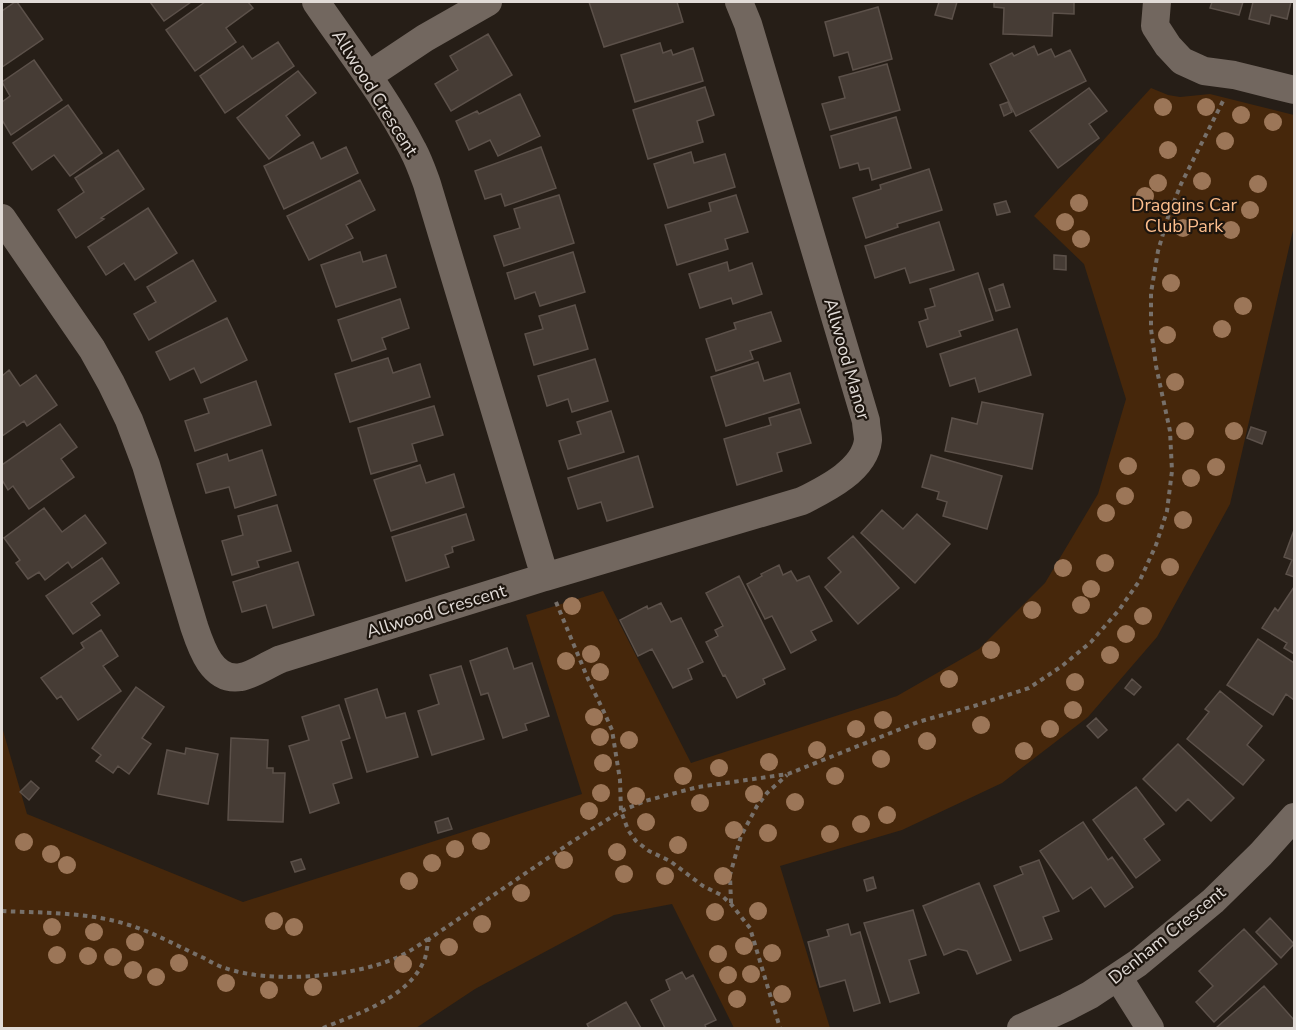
<svg xmlns="http://www.w3.org/2000/svg" width="1296" height="1030" font-family="'Nunito Sans',sans-serif">
<style>
.green{fill:#46270b}
.building{fill:#463c35;stroke:#5c514a;stroke-width:1.5}
.lines{fill:none;stroke-linecap:round;stroke-linejoin:round}
.path{stroke:#77706a;stroke-width:4;stroke-dasharray:4.5 4.5;stroke-linecap:butt}
.minor{stroke:#72675f;stroke-width:28}
.tree{fill:#9c7658}
.labels{text-anchor:middle;dominant-baseline:central;stroke-width:4.5;stroke-linejoin:round;paint-order:stroke}
.street-label{font-size:18px;fill:#e1dbd7;stroke:#1d150e}
.park-label{font-size:18px;fill:#fdbe8d;stroke:#1d150e}
</style>
<rect width="100%" height="100%" fill="#261e17"/>
<!-- green -->
<path class="green" d="M1151 88 1168 95 1180 97 1210 94 1294 115V226L1230 504 1157 637 1088 717 1002 783 902 830 780 866 830 1028H734L672 904 614 915 475 989 416 1028H2V727L27 814 243 902 582 794 526 615 603 591 691 763 897 696 979 649 1045 583 1098 494 1126 399 1084 264 1034 216Z"/>
<!-- building -->
<path class="building" d="M15 2H17L43 39 2 67V11Z
M150 2H191L164 21Z
M205 2H248L253 8 226 28 236 42 195 71 166 30Z
M589 2H677L683 22 604 47Z
M939 2H957L952 19 935 15Z
M994 2H1074V14L1053 13 1052 36 1003 34 1004 8 994 7Z
M1212 2H1243L1239 15 1210 8Z
M1253 2H1291L1287 19 1271 15 1269 24 1249 19Z
M878 7 892 59 853 70 848 52 834 56 825 22Z
M488 34 512 75 451 111 435 84 458 70 450 56Z
M278 42 294 66 225 113 200 76 243 46 252 59Z
M660 43 663 53 671 50 673 55 693 48 703 81 635 102 621 55Z
M1034 46 1038 55 1051 49 1055 57 1070 50 1086 81 1016 116 990 64 1012 53 1014 56Z
M34 60 62 100 11 135 2 120V102L10 96 2 82Z
M887 64 900 110 830 130 822 104 845 98 839 77Z
M298 71 316 93 286 116 300 135 269 159 237 118Z
M705 87 714 115 697 121 703 142 648 159 633 110Z
M1089 88 1107 111 1089 124 1099 138 1058 168 1030 131Z
M520 94 540 136 498 156 490 140 469 150 456 121 477 111 479 114Z
M1008 102 1012 112 1004 116 1000 105Z
M68 105 102 153 70 176 54 155 32 170 13 143Z
M896 117 911 168 872 180 869 168 860 170 858 163 840 168 831 136Z
M313 142 321 159 346 147 358 173 284 209 264 166Z
M541 147 556 188 505 206 501 194 485 199 475 171Z
M118 150 144 189 101 218 104 219 76 238 58 210 84 192 75 178Z
M691 152 694 163 725 154 735 187 668 208 654 164Z
M929 169 942 210 897 224 898 227 866 238 853 198 881 189 880 185Z
M360 180 375 210 346 225 353 238 309 260 287 216Z
M559 195 574 243 504 266 494 236 520 228 514 209Z
M736 195 748 232 725 239 728 249 677 265 665 225 711 211 709 203Z
M1006 201 1010 212 997 215 994 204Z
M148 208 177 253 135 280 124 263 106 275 88 247Z
M939 222 954 270 910 283 905 268 875 278 865 246Z
M360 252 363 262 386 255 396 287 336 307 321 265Z
M573 252 585 292 540 306 535 292 515 299 507 273Z
M1054 255 1066 256V270L1054 269Z
M193 260 216 301 149 340 134 314 156 302 147 287Z
M727 262 729 271 752 263 762 294 733 304 731 298 700 308 689 274Z
M978 273 993 320 959 331 961 336 927 347 919 322 928 319 925 309 935 306 930 289Z
M1003 284 1010 307 996 311 989 289Z
M400 299 409 328 382 338 386 349 352 361 338 320Z
M575 305 588 349 534 365 525 334 543 329 539 316Z
M771 312 781 341 750 351 753 359 716 371 706 339 736 329 734 323Z
M227 318 247 360 201 383 194 368 170 380 156 352Z
M1017 329 1031 375 979 392 975 378 950 386 940 354Z
M388 358 393 373 420 364 430 397 350 422 335 374Z
M595 359 608 401 572 412 568 399 547 406 538 376Z
M758 362 764 381 790 373 799 403 726 426 711 377Z
M9 370 20 386 36 375 57 405 27 426 24 421 2 436V376Z
M256 381 271 425 195 451 185 421 209 413 204 399Z
M982 402 1043 414 1032 469 945 451 952 418 977 424Z
M434 406 443 435 412 444 417 461 371 474 358 428Z
M800 409 811 443 777 453 782 471 737 485 724 439 771 425 769 418Z
M611 411 624 452 568 469 559 441 581 434 577 422Z
M60 424 77 447 61 459 74 477 29 509 13 486 8 490 2 480V465Z
M1251 427 1266 432 1262 444 1247 438Z
M262 450 276 495 235 508 229 487 206 493 197 464 227 454 229 461Z
M931 455 1002 476 987 529 943 516 947 502 937 499 939 492 922 487Z
M638 456 653 507 607 521 601 502 578 509 568 478Z
M420 465 426 483 454 474 464 507 391 531 374 480Z
M277 505 291 551 257 561 259 567 232 575 222 541 243 535 238 516Z
M44 508 62 532 85 515 106 543 72 568 68 562 45 580 39 572 28 579 16 563 20 560 4 538Z
M882 510 903 529 917 514 950 544 915 583 861 533Z
M466 514 474 540 452 547 453 552 445 555 449 567 406 581 392 537Z
M1294 530V577L1286 574 1292 560 1284 557Z
M853 536 899 588 858 624 825 587 841 572 828 558Z
M102 558 119 583 91 603 100 615 73 634 46 596Z
M298 562 314 615 273 628 266 605 242 612 233 582Z
M779 565 783 575 791 571 797 581 809 576 832 621 811 631 816 640 791 653 772 616 765 619 747 584 762 576 761 574Z
M739 576 785 669 763 679 765 684 737 698 725 675 723 676 706 642 718 636 715 630 723 626 706 593Z
M1294 587V654L1284 648 1287 643 1262 628 1275 608 1278 611Z
M661 603 671 622 681 618 703 662 688 669 692 679 673 688 652 649 638 656 620 620 647 606 648 609Z
M101 630 118 656 103 666 121 691 78 720 61 696 57 699 41 678 84 648 81 643Z
M1258 639 1294 663V700L1286 694 1273 715 1227 685Z
M507 648 514 669 532 663 549 716 525 724 527 730 503 738 488 693 481 695 470 661Z
M461 666 484 739 432 755 418 711 439 704 430 675Z
M1132 679 1141 687 1134 695 1125 688Z
M136 687 164 707 142 738 151 744 129 774 118 766 113 773 96 761 101 755 92 748Z
M377 689 386 718 405 713 418 757 367 772 345 699Z
M1220 691 1262 726 1247 745 1264 760 1243 785 1187 739 1209 712 1205 709Z
M339 705 350 738 341 741 352 778 333 784 339 803 310 813 289 746 309 740 302 717Z
M1096 718 1107 730 1098 738 1087 726Z
M231 738 268 740 267 768H273V773H285L283 822 228 820Z
M1178 744 1234 798 1211 821 1188 799 1176 811 1143 779Z
M186 748 218 754 208 804 158 794 167 750 185 754Z
M31 781 39 788 29 800 20 792Z
M1136 787 1164 824 1144 839 1160 860 1136 878 1093 820Z
M448 818 452 829 438 833 435 822Z
M1083 822 1108 860 1112 857 1133 887 1105 907 1091 887 1073 899 1040 851Z
M301 859 305 869 295 872 291 862Z
M1039 860 1059 911 1043 917 1052 939 1020 951 994 886 1023 874 1020 867Z
M873 877 876 888 867 891 864 880Z
M979 883 1011 960 977 974 967 951 958 949 944 955 923 906Z
M913 910 926 955 909 960 919 993 890 1002 864 923Z
M1270 918 1294 944 1281 958 1256 932Z
M848 924 851 935 860 932 880 1003 854 1011 845 980 820 987 808 942 829 936 827 930Z
M1244 929 1277 964 1214 1022 1196 1002 1213 986 1199 971Z
M682 972 686 979 693 975 716 1020 705 1025 706 1028H665L651 1000 670 990 666 980Z
M1264 986 1294 1020V1026L1292 1028H1216Z
M626 1002 641 1028H589L587 1024Z"/>
<g class="lines">
<!-- path -->
<path class="path" d="M556 602 588 679 604 712 612 730 620 780 621 811 628 830 636 841 649 851 670 861 703 886 721 895 731 904 750 928 780 1028
M731 903 730 875 741 836 757 806 767 793 787 775
M2 911C43 913 89 912 129 925 155 933 179 947 204 958 211 962 218 966 225 968 270 984 353 977 396 958 407 953 418 946 428 939
M323 1028C357 1014 411 997 425 958 427 952 427 945 429 939L570 843 621 811 645 801 698 787 788 774 918 722 974 706 1029 688 1062 666 1091 642 1119 610 1140 580 1156 545 1167 511 1172 471 1170 431 1156 366 1151 329V293L1158 251 1168 217 1181 184 1223 101"/>
<!-- minor -->
<path class="minor" d="M1157 2 1155 26 1168 46 1182 61 1204 71 1234 75 1294 90
M368 76 425 38 488 2
M2 218 92 349 111 383 129 420 146 465 194 626C201 647 212 682 241 677 251 676 271 663 281 659L545 577 427 184C423 173 419 161 413 150 386 97 349 50 316 2
M545 577 802 501C826 489 865 470 868 440 868 434 866 427 866 421L748 24 739 2
M1118 977 1150 1028
M1021 1028 1067 1007 1090 995 1138 963 1213 901 1261 854 1294 817"/>
</g>
<!-- trees -->
<g class="tree">
<circle cx="1163" cy="107" r="9"/>
<circle cx="1206" cy="107" r="9"/>
<circle cx="1241" cy="115" r="9"/>
<circle cx="1273" cy="122" r="9"/>
<circle cx="1225" cy="141" r="9"/>
<circle cx="1168" cy="150" r="9"/>
<circle cx="1202" cy="181" r="9"/>
<circle cx="1158" cy="183" r="9"/>
<circle cx="1258" cy="184" r="9"/>
<circle cx="1145" cy="196" r="9"/>
<circle cx="1079" cy="203" r="9"/>
<circle cx="1250" cy="210" r="9"/>
<circle cx="1065" cy="222" r="9"/>
<circle cx="1183" cy="228" r="9"/>
<circle cx="1231" cy="230" r="9"/>
<circle cx="1081" cy="239" r="9"/>
<circle cx="1171" cy="283" r="9"/>
<circle cx="1243" cy="306" r="9"/>
<circle cx="1222" cy="329" r="9"/>
<circle cx="1167" cy="335" r="9"/>
<circle cx="1175" cy="382" r="9"/>
<circle cx="1185" cy="431" r="9"/>
<circle cx="1234" cy="431" r="9"/>
<circle cx="1128" cy="466" r="9"/>
<circle cx="1216" cy="467" r="9"/>
<circle cx="1191" cy="478" r="9"/>
<circle cx="1125" cy="496" r="9"/>
<circle cx="1106" cy="513" r="9"/>
<circle cx="1183" cy="520" r="9"/>
<circle cx="1105" cy="563" r="9"/>
<circle cx="1170" cy="567" r="9"/>
<circle cx="1063" cy="568" r="9"/>
<circle cx="1091" cy="589" r="9"/>
<circle cx="1081" cy="605" r="9"/>
<circle cx="572" cy="606" r="9"/>
<circle cx="1032" cy="610" r="9"/>
<circle cx="1143" cy="616" r="9"/>
<circle cx="1126" cy="634" r="9"/>
<circle cx="991" cy="650" r="9"/>
<circle cx="591" cy="654" r="9"/>
<circle cx="1110" cy="655" r="9"/>
<circle cx="566" cy="661" r="9"/>
<circle cx="600" cy="672" r="9"/>
<circle cx="949" cy="679" r="9"/>
<circle cx="1075" cy="682" r="9"/>
<circle cx="1073" cy="710" r="9"/>
<circle cx="594" cy="717" r="9"/>
<circle cx="883" cy="720" r="9"/>
<circle cx="981" cy="725" r="9"/>
<circle cx="856" cy="729" r="9"/>
<circle cx="1050" cy="729" r="9"/>
<circle cx="600" cy="737" r="9"/>
<circle cx="629" cy="740" r="9"/>
<circle cx="927" cy="741" r="9"/>
<circle cx="817" cy="750" r="9"/>
<circle cx="1024" cy="751" r="9"/>
<circle cx="881" cy="759" r="9"/>
<circle cx="769" cy="762" r="9"/>
<circle cx="603" cy="763" r="9"/>
<circle cx="719" cy="768" r="9"/>
<circle cx="683" cy="776" r="9"/>
<circle cx="835" cy="776" r="9"/>
<circle cx="601" cy="793" r="9"/>
<circle cx="754" cy="794" r="9"/>
<circle cx="636" cy="796" r="9"/>
<circle cx="795" cy="802" r="9"/>
<circle cx="700" cy="803" r="9"/>
<circle cx="589" cy="811" r="9"/>
<circle cx="887" cy="815" r="9"/>
<circle cx="646" cy="822" r="9"/>
<circle cx="861" cy="824" r="9"/>
<circle cx="734" cy="830" r="9"/>
<circle cx="768" cy="833" r="9"/>
<circle cx="830" cy="834" r="9"/>
<circle cx="481" cy="841" r="9"/>
<circle cx="24" cy="842" r="9"/>
<circle cx="678" cy="845" r="9"/>
<circle cx="455" cy="849" r="9"/>
<circle cx="617" cy="852" r="9"/>
<circle cx="51" cy="854" r="9"/>
<circle cx="564" cy="860" r="9"/>
<circle cx="432" cy="863" r="9"/>
<circle cx="67" cy="865" r="9"/>
<circle cx="624" cy="874" r="9"/>
<circle cx="665" cy="876" r="9"/>
<circle cx="723" cy="876" r="9"/>
<circle cx="409" cy="881" r="9"/>
<circle cx="521" cy="893" r="9"/>
<circle cx="758" cy="911" r="9"/>
<circle cx="715" cy="912" r="9"/>
<circle cx="274" cy="921" r="9"/>
<circle cx="482" cy="924" r="9"/>
<circle cx="52" cy="927" r="9"/>
<circle cx="294" cy="927" r="9"/>
<circle cx="94" cy="932" r="9"/>
<circle cx="135" cy="942" r="9"/>
<circle cx="744" cy="946" r="9"/>
<circle cx="449" cy="947" r="9"/>
<circle cx="772" cy="953" r="9"/>
<circle cx="718" cy="954" r="9"/>
<circle cx="57" cy="955" r="9"/>
<circle cx="88" cy="956" r="9"/>
<circle cx="113" cy="957" r="9"/>
<circle cx="179" cy="963" r="9"/>
<circle cx="403" cy="964" r="9"/>
<circle cx="133" cy="970" r="9"/>
<circle cx="751" cy="974" r="9"/>
<circle cx="728" cy="975" r="9"/>
<circle cx="156" cy="977" r="9"/>
<circle cx="226" cy="983" r="9"/>
<circle cx="313" cy="987" r="9"/>
<circle cx="269" cy="990" r="9"/>
<circle cx="782" cy="994" r="9"/>
<circle cx="737" cy="999" r="9"/>
</g>
<g class="labels">
<!-- street labels -->
<g class="street-label">
<text transform="translate(375 93) rotate(58)">Allwood Crescent</text>
<text transform="translate(847 359) rotate(74)">Allwood Manor</text>
<text transform="translate(436 611) rotate(-17)">Allwood Crescent</text>
<text transform="translate(1167 935) rotate(-39)">Denham Crescent</text>
</g>
<!-- park labels -->
<g class="park-label">
<text x="1184" y="205">Draggins Car<tspan x="1184" dy="21">Club Park</tspan></text>
</g>
</g>
<!-- border -->
<rect width="1296" height="1030" fill="none" stroke="#e1dbd7" stroke-width="6"/>
</svg>
